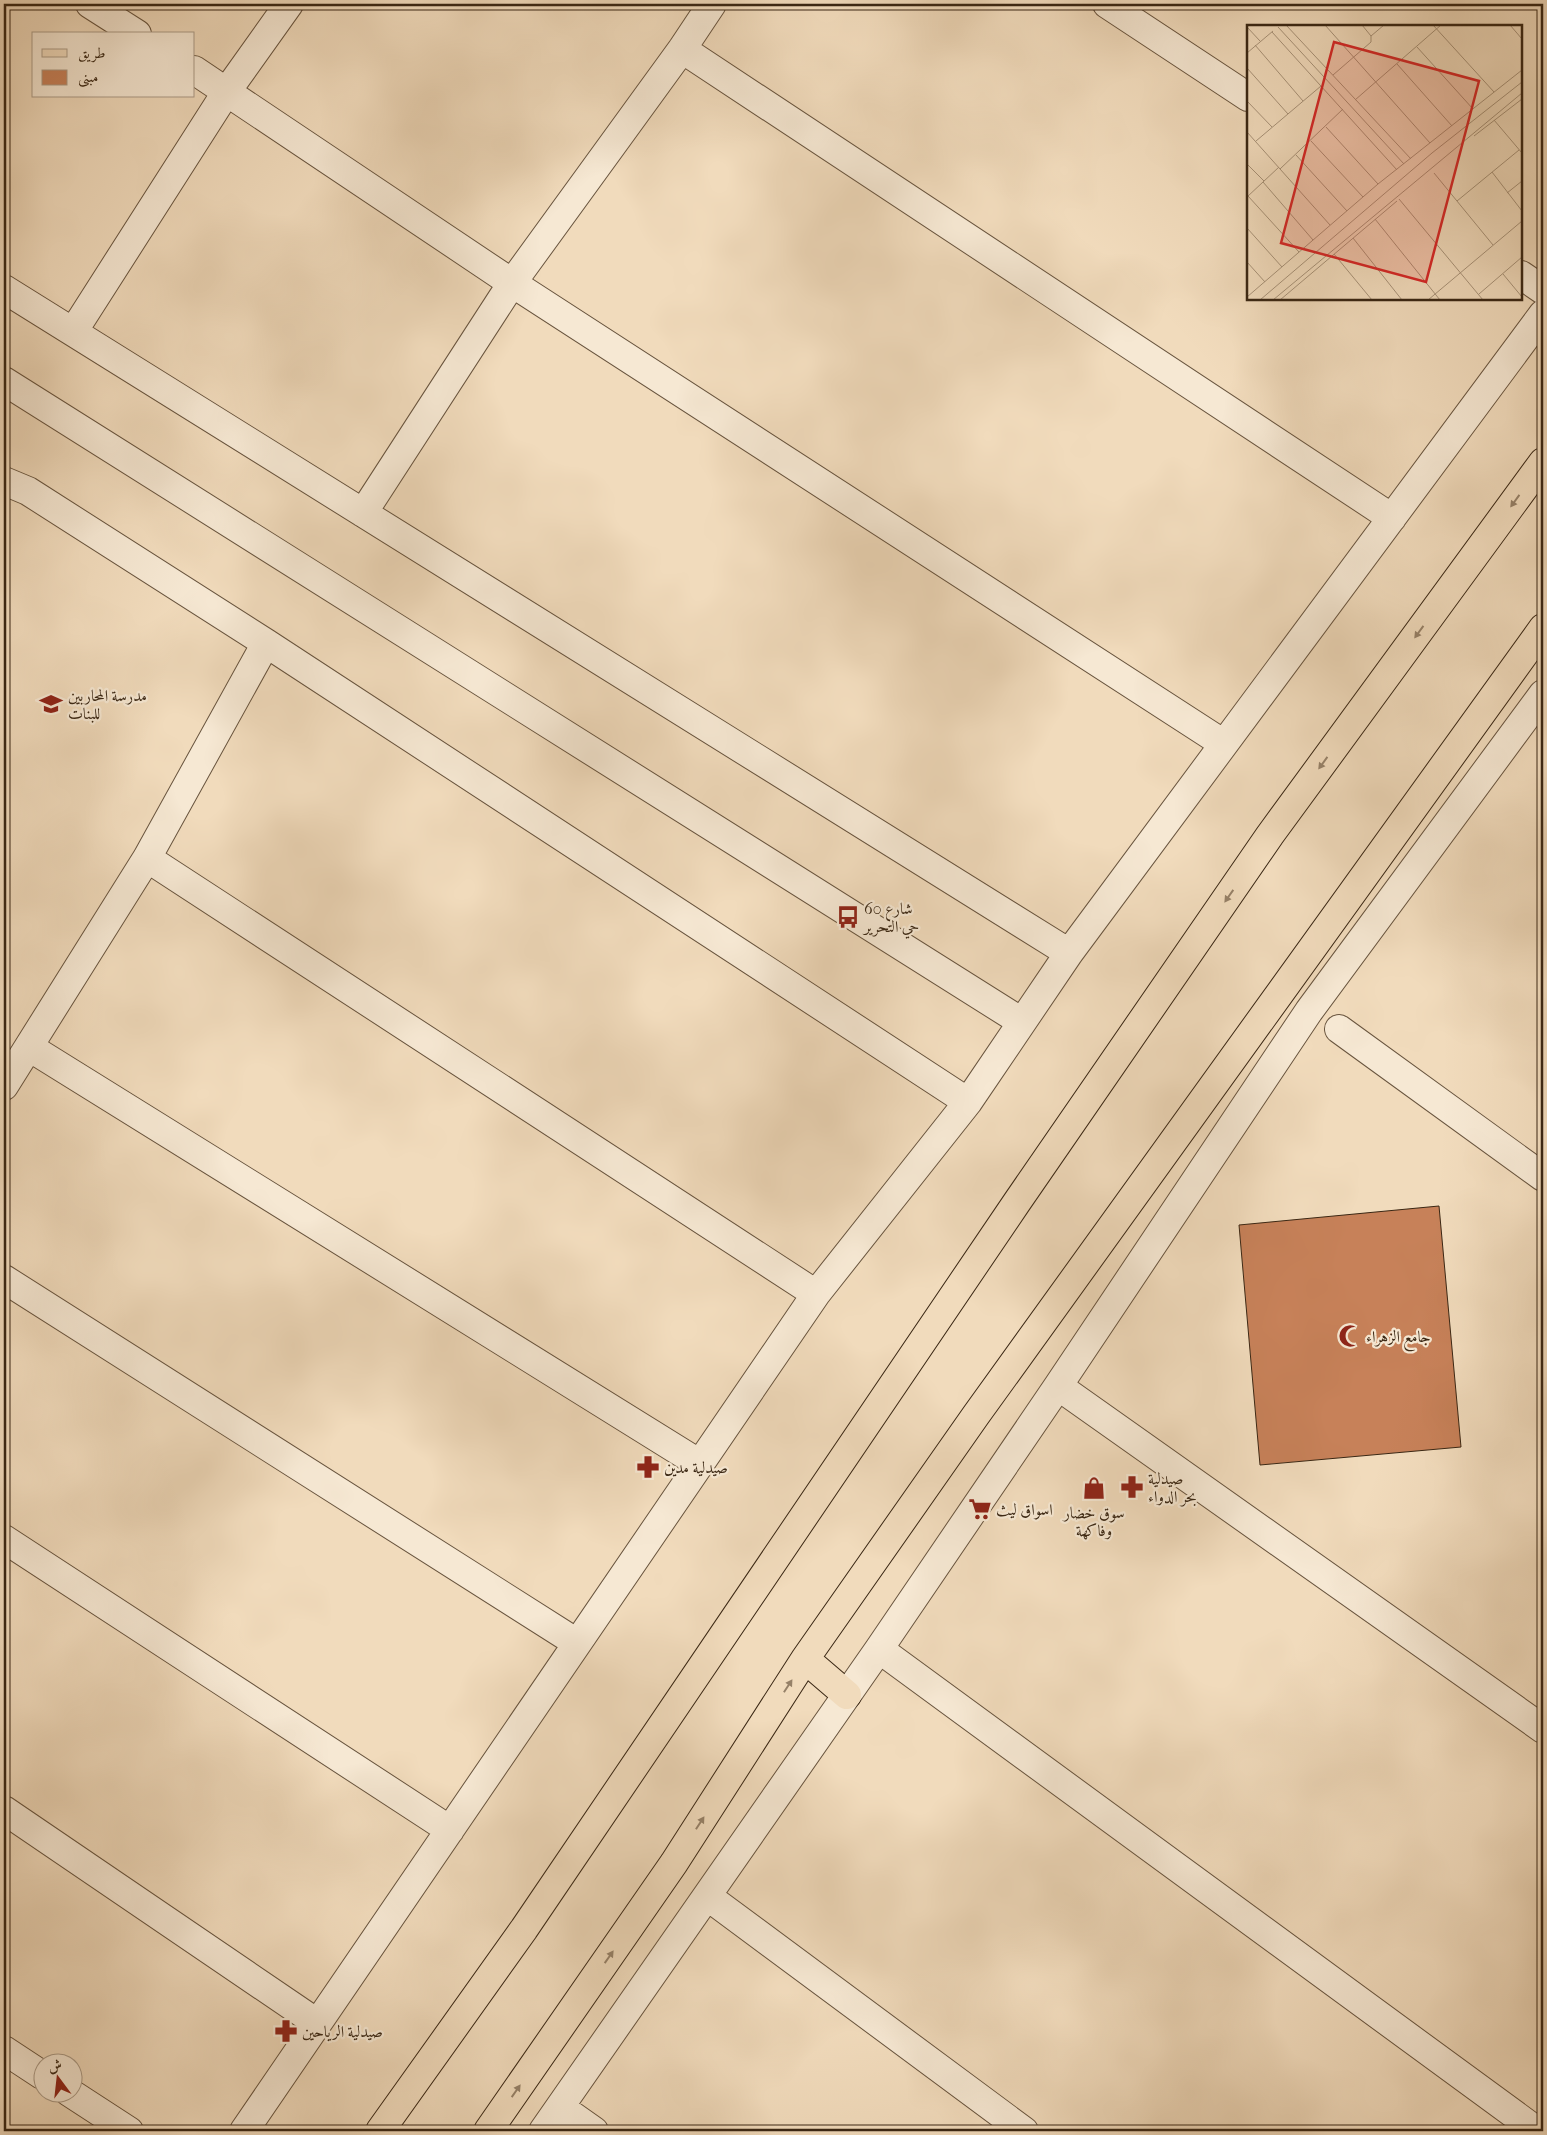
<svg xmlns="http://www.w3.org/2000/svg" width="1547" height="2135" font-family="'IM FELL French Canon',Amiri,serif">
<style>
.building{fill:#c78159;stroke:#3a2714}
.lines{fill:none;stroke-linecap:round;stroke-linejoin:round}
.minor-casing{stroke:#68543e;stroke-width:30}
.major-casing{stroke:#3a2714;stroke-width:30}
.minor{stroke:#f6e8d3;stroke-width:28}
.major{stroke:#f1dbbc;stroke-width:28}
.oneway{fill:#968168}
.labels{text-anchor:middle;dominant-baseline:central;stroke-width:4.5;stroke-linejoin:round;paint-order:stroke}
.poi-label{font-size:16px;fill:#3a2714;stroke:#f6e8d3;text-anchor:start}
.inset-road{fill:none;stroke:#a89379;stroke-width:1}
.view{fill:#d62828;fill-opacity:0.15;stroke:#d62828;stroke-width:2.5}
.inset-edge{fill:none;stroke:#3a2714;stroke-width:2.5}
</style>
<rect width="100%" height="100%" fill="#f1dbbc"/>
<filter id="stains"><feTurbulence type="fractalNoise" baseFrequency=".004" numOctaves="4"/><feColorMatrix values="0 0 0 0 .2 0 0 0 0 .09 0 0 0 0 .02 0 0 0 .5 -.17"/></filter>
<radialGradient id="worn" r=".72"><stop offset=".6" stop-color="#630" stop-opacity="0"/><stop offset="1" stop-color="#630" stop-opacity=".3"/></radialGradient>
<!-- building -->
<path class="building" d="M1439 1206 1461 1447 1260 1465 1239 1225Z"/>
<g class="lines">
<defs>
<path id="minor" d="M90 4 137 34
M1107 4 1248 97
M682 49 1392 518
M194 70 512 283 1224 744
M1521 275 1543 290
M4 289 1069 953
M73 332 227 91 289 4
M4 381 1022 1022
M4 481 28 491 266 643 968 1102
M363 513 512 283 682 49 712 4
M147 858 816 1294
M1339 1029 1543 1177
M29 1047 700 1464
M4 1086 147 858 266 643
M4 1279 577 1643
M1058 1386 1543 1729
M4 1539 450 1830
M879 1649 1537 2131
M4 1810 317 2023
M707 1896 1024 2131
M4 2050 42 2075
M69 2092 129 2131
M560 2107 594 2131
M244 2131 816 1294 968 1102 1069 953 1543 314
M543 2131 879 1649 1058 1386 1309 1011 1543 694"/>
<path id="major" d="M805 1659 847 1695
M380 2131 524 1929 1017 1202 1270 835 1543 462
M488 2131 674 1863 805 1659 976 1415 1543 628"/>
</defs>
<!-- minor casing -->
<use href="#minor" class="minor-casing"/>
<!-- major casing -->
<use href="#major" class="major-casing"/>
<!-- minor -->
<use href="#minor" class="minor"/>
<!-- major -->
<use href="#major" class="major"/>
</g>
<!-- one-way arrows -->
<defs><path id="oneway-solid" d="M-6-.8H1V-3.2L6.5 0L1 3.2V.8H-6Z" transform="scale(1.25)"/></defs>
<g class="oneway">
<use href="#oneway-solid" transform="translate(1515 501) rotate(126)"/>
<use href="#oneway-solid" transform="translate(1419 632) rotate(126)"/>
<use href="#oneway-solid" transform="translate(1323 763) rotate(126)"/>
<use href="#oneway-solid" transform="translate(1229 896) rotate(125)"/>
<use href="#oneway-solid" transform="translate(788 1686) rotate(-57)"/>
<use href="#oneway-solid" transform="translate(700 1823) rotate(-57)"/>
<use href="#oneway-solid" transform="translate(609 1957) rotate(-55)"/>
<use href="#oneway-solid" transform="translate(516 2091) rotate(-55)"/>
</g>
<!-- icons -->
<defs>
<symbol id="school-bare" viewBox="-9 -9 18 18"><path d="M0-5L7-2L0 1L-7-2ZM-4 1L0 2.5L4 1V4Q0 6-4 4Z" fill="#8f2418" stroke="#f6e8d3" stroke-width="2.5" paint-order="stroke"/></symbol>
<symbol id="bus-bare" viewBox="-9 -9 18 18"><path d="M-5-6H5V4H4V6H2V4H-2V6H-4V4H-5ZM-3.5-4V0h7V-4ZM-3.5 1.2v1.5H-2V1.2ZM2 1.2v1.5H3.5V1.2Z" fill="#8f2418" stroke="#f6e8d3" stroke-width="2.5" paint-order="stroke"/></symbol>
<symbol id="mosque-bare" viewBox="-9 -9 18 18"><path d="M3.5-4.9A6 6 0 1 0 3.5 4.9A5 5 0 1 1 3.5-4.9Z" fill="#8f2418" stroke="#f6e8d3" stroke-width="2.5" paint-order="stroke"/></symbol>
<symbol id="pharmacy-bare" viewBox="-9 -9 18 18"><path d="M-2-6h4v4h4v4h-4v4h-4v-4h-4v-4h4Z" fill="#8f2418" stroke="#f6e8d3" stroke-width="2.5" paint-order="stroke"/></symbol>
<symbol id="shop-bare" viewBox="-9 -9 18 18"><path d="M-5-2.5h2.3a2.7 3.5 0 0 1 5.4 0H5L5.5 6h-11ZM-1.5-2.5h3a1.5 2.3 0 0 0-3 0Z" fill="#8f2418" stroke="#f6e8d3" stroke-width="2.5" paint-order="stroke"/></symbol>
<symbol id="supermarket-bare" viewBox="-9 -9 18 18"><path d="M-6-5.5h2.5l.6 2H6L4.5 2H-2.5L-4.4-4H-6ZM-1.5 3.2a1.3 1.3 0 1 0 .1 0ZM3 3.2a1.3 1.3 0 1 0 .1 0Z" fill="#8f2418" stroke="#f6e8d3" stroke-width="2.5" paint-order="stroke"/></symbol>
</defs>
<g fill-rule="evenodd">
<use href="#school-bare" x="35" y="688" width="32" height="32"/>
<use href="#bus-bare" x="832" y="901" width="32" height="32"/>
<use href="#mosque-bare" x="1334" y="1320" width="32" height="32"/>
<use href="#pharmacy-bare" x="632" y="1451" width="32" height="32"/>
<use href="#pharmacy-bare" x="1116" y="1471" width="32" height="32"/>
<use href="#shop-bare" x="1078" y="1472" width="32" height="32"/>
<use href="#supermarket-bare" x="964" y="1493" width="32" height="32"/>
<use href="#pharmacy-bare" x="270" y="2015" width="32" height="32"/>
</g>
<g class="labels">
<!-- poi labels -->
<g class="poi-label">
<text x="68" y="695">مدرسة المحاربين<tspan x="68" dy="18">للبنات</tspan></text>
<text x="864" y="908">شارع 60<tspan x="864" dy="18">حي التحرير</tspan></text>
<text x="1366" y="1336">جامع الزهراء</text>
<text x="664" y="1467">صيدلية مدين</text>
<text x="1148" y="1478">صيدلية<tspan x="1148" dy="18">بحر الدواء</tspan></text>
<text x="996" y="1509">اسواق ليث</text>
<text x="1094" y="1512" text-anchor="middle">سوق خضار<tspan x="1094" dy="18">وفاكهة</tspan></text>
<text x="302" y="2031">صيدلية الرياحين</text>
</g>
</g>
<!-- overview -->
<g transform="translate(1247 25)">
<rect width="275" height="275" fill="#f1dbbc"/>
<path class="inset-road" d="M39 0 164 134M78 0 183 118M115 0 124 11 137 0M186 0 247 67M263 0 275 14M0 2 13 16M31 2 157 139M25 7 150 145M8 20 56 76M170 22 226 84M0 28 26 6M150 39 205 101M0 43 41 89M86 50 124 17V11M108 75 194 0M0 76 25 102M247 95 275 128M79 102 131 159M0 107 83 200M227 111 275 74M9 116 74 61M64 116 116 172M49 130 100 186M0 139 17 156M33 144 96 84M245 147 275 186M187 148 246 220M16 157 66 215M260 168 275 156M1 171 52 227M0 172 32 142M152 174 236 275M210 176 272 125M128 194 193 275M0 203 35 242M106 213 155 275M87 229 125 275M0 237 18 257M256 249 275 272M232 269 275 232M0 272 131 159 275 45M13 275 185 128 275 57M26 275 275 68M33 275 150 176M181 275 275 196"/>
<path class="view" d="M87 17 232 56 179 257 34 218Z"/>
<rect width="275" height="275" class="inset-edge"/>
</g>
<!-- margin -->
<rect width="1547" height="2135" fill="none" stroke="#f1dbbc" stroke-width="20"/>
<rect x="5" y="5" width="1537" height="2125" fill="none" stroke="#3a2714" stroke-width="2.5"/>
<rect x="10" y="10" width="1527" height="2115" fill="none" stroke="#3a2714"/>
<!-- legend -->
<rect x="32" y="32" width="162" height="65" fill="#f6e8d3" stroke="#ab9b87"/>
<rect x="42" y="49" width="25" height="8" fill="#f1dbbc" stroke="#ab9b87"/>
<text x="78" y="58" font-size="15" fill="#3a2714">طريق</text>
<rect x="42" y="70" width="25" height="15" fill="#c78159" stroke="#ab9b87"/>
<text x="78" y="82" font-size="15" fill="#3a2714">مبنى</text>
<!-- north arrow -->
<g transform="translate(58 2078) rotate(345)"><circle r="24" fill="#f6e8d3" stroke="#ab9b87"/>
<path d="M0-4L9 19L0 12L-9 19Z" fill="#8f2418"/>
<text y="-8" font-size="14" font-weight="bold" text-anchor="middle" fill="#3a2714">ش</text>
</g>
<rect width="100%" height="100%" filter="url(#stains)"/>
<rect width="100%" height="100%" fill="url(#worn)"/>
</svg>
